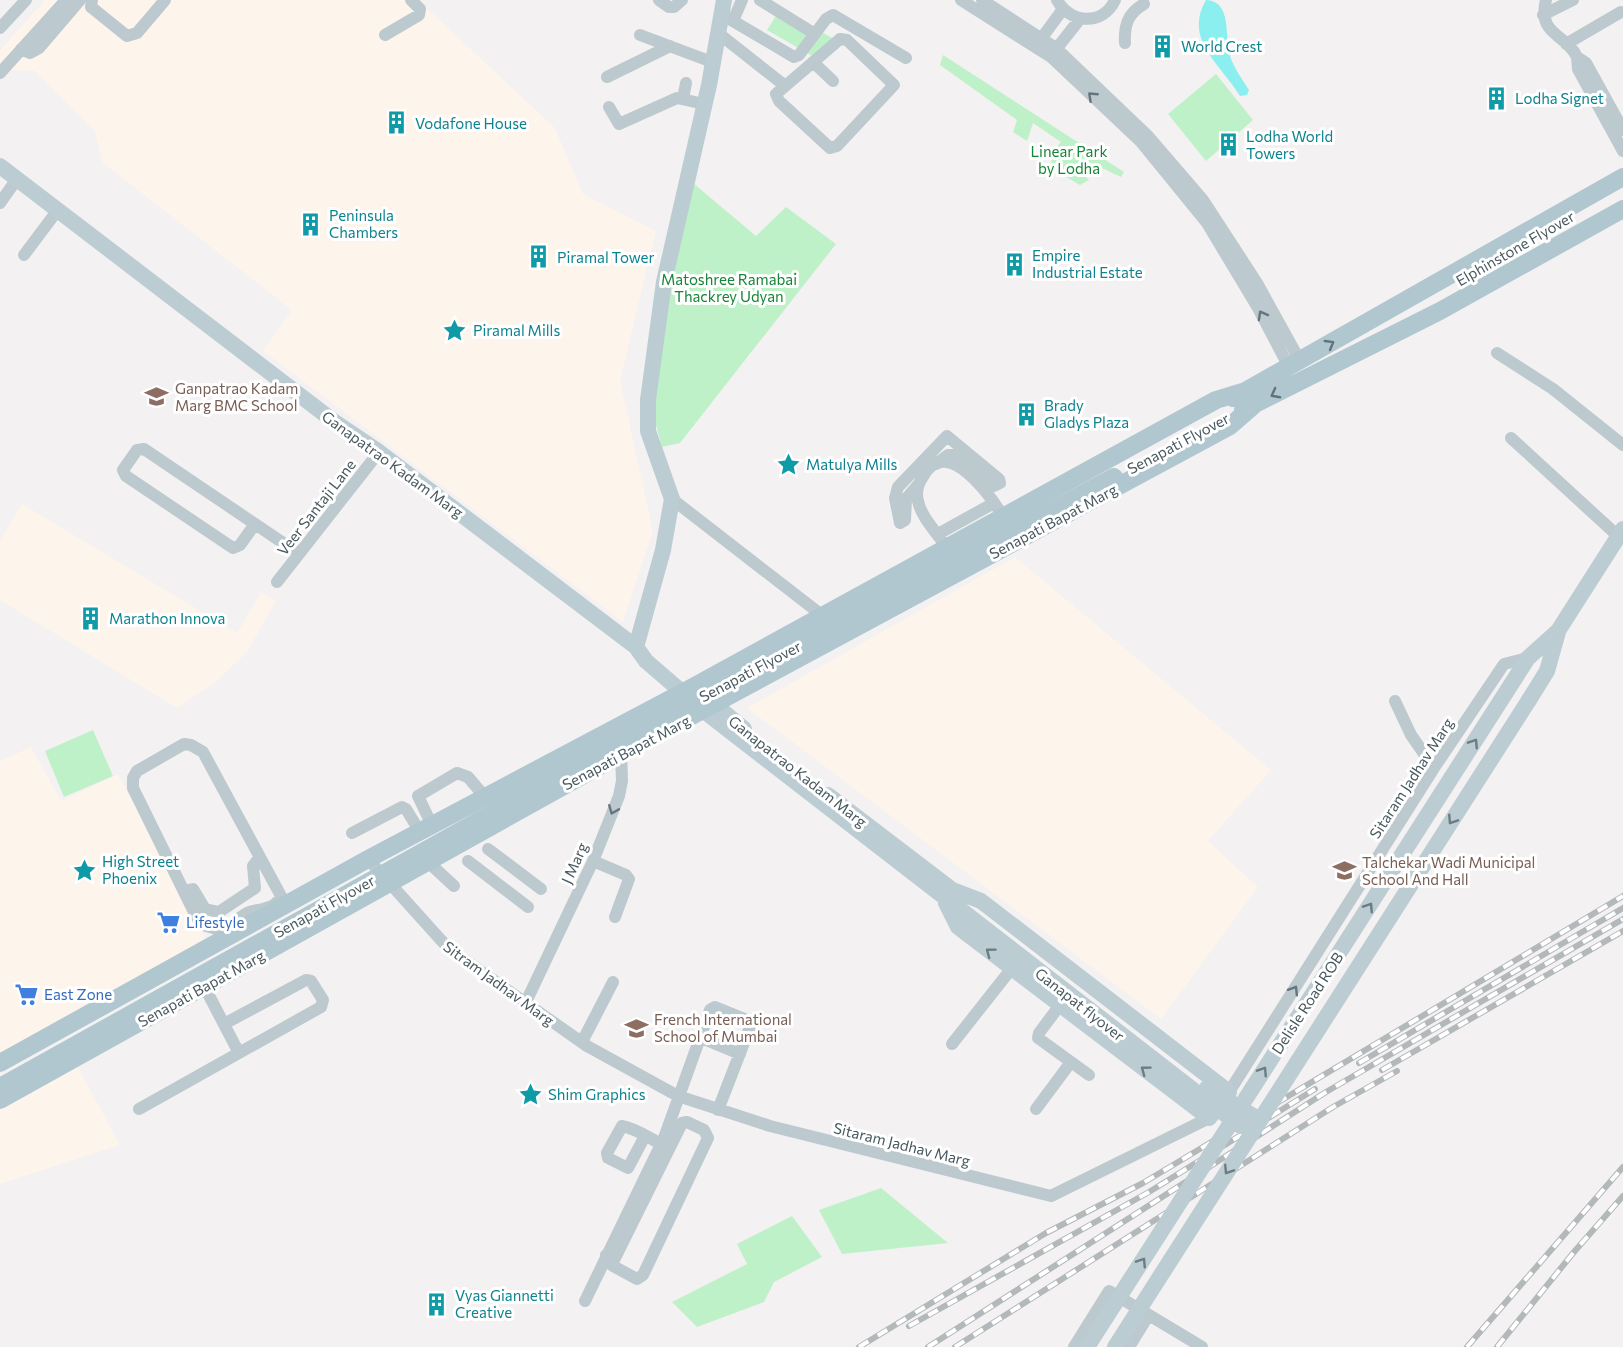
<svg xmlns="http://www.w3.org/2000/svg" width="1623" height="1347" font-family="Commissioner,sans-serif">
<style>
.commercial{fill:#fdf4eb}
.green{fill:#bff1c9}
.water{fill:#8beeef}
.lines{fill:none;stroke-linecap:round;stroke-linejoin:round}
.street{stroke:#bcc9ce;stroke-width:12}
.secondary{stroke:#bcccd3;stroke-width:16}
.primary{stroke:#b0c7d0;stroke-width:18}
.rail-casing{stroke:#b3b8bb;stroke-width:6}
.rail{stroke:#fff;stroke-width:4;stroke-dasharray:11;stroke-linecap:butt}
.secondary-bridge{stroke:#bcccd3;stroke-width:16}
.primary-bridge{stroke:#b0c7d0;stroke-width:18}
.oneway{stroke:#65757b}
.oneway2{stroke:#62747b}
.oneway3{stroke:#6b7c82}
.labels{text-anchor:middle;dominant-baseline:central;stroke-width:6;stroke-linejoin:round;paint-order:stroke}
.culture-label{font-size:15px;fill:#0d838f;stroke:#fff;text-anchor:start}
.park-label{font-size:15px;fill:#158536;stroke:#fff}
.street-label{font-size:15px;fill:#48595f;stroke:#fff}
.education-label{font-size:15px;fill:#785e54;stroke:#fff;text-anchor:start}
.shop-label{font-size:15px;fill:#366cbe;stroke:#fff;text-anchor:start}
</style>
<rect width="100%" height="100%" fill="#f3f1f1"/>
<!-- commercial -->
<path class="commercial" d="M45 0H418L555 128 583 194 656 231 620 381 653 531 623 622 263 351 292 310 103 163 95 132 35 71 0 69V50Z
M22 504 237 633 261 592 276 601 247 652 216 682 177 708 0 600V540Z
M1015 557 1271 770 1208 841 1258 887 1161 1019 747 708Z
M31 747 61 801 118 774 206 939 0 1053V761Z
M78 1067 120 1145 0 1184V1108Z"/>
<!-- green -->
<path class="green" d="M781 8 832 38 819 60 767 30Z
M943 55 1124 172 1121 177 1087 161 1081 172 1089 180 1080 185 1051 168 1052 153 1061 142 1033 123 1027 141 1013 132 1017 120 940 65Z
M1216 74 1253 120 1206 161 1168 114Z
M693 183 756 236 786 207 836 244 680 443 662 447 653 414 656 349Z
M93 730 113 776 64 797 45 751Z
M881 1188 948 1243 842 1254 819 1210Z
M792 1216 822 1257 774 1282 764 1302 697 1327 672 1302 747 1264 737 1244Z"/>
<!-- water -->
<path class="water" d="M1206 0C1233 1 1224 38 1230 56 1234 68 1242 79 1249 90L1247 95 1240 96C1221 64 1183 40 1206 0Z"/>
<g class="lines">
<!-- street -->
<path class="street" d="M92 0 91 7 127 36 137 33 165 0
M659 0 669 7H674L682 0
M760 0 815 34
M961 0 1051 57 1141 142 1207 223 1258 308 1289 367
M982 0 1056 48 1147 135 1203 200 1257 283 1300 361
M1057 0C1070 24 1103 26 1115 0
M1546 0C1537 36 1566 33 1577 57
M721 14 794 57 799 55 826 19 833 15 906 58
M1543 15 1573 0
M733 21 742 0
M0 28 26 0
M718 33 784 85
M385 35 419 15 420 9 411 0
M640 35 712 62
M840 39 847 40 894 85 837 146 830 148 779 101 776 94Z
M1038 43 1063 9
M1125 43C1124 25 1128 13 1144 4
M1566 44 1621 12
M21 49 30 53 39 48 80 0
M1053 53 1080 19
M813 62 833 81
M0 73 66 0
M607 77 670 46
M683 99 686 83
M609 107 619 124 677 98 704 104
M1623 130 1586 63 1577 57 1578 69 1623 151
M0 203 17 179
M24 255 57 211
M1497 353 1553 389 1623 445
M1511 438 1618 536
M918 485 906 499 905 520 900 523 895 498 898 487 947 436 999 479 1000 483 994 486 955 455H948L936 464
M672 499 823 616 826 621
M255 524 240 545 233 548 126 476 123 470 137 450 144 449 298 553
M938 534 994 503
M947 548C938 534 921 517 918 501 915 491 919 482 924 475 948 435 991 497 1003 516
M277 582 379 452
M1395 701 1411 735 1434 768
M184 744 191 745 203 752 281 896C275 911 258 908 247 913 237 918 233 926 224 931L206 926 197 918 133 788V778L137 771Z
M429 819 418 796 457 773 468 777 485 797
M352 833 402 807 406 809 420 832
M488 849 541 889
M368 859 449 949 587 1046 678 1096 770 1126 1051 1196 1209 1118
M427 861 454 886
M468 861 528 907
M593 861 626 875 629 879 615 917
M184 891 193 889 205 909 219 912 255 888 253 866 260 857
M204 986 239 1053
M525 1004 593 861 619 796 622 781 621 750
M1060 1005 1039 1033 1038 1038 1089 1075
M699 1037 740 1054
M582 1042 613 982
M952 1044 1012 968
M1229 1092 1434 768 1504 664 1528 658
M139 1109 321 1007 323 1000 311 981 306 980 224 1024
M1036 1109 1071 1062
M645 1136 628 1168 608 1158 607 1153 622 1126C635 1128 649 1138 661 1144
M606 1255 614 1260 613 1266 637 1279 643 1275 708 1138 704 1130 687 1122 682 1123 614 1260
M585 1301 664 1138 710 1010 715 1007 752 1022 718 1110
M1074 1347 1109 1291 1202 1347
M1129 1347 1148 1316"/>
<!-- secondary -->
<path class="secondary" d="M0 166 336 423 379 452 636 647 646 661 704 711 1201 1096
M636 647 663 550 672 499 648 431V400L664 282 709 85 724 0
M704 696 744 729
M1529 700 1547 671 1558 632
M828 795 963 898
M946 903 958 927 1209 1118 1229 1092 981 901 955 891
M1232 1120 1528 658 1558 631 1623 529"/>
<!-- primary -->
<path class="primary" d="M1233 398 1623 177
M1243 410 1440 311 1623 209
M0 1063 368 859 693 687 1216 400 1242 392
M0 1100 623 753 1230 426 1253 406"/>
<defs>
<path id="rail" d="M1359 1063 1623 908
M1382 1070 1623 931
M909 1326 1149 1192 1315 1089
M859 1347 1046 1233 1143 1183 1623 896
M928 1347 1326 1092 1623 919
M955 1347 1333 1107 1397 1071
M1467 1347 1623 1167
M1497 1347 1574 1252 1623 1196"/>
</defs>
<!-- rail casing -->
<use href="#rail" class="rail-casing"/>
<!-- rail -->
<use href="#rail" class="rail"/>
<!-- secondary-bridge -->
<path class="secondary-bridge" d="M1207 1088 1260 1120
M1201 1096 1241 1126
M1087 1347 1232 1121
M1115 1347 1529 700"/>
<!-- primary-bridge -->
<path class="primary-bridge" d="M0 1087 658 721 1114 477"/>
</g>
<!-- one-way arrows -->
<defs><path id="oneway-chevron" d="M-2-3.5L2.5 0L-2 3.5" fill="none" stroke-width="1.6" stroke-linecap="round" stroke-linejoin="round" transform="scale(1.5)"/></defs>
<g class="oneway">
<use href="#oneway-chevron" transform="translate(1092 96) rotate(-137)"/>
<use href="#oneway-chevron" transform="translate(1262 315) rotate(-119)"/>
<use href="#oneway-chevron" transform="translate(613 810) rotate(112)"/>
<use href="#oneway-chevron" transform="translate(1294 990) rotate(-58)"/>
</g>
<g class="oneway2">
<use href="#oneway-chevron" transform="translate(1330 344) rotate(-30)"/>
<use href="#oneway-chevron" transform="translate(1275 394) rotate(152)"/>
</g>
<g class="oneway3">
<use href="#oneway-chevron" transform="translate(1474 743) rotate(-57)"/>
<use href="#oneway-chevron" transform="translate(1452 820) rotate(123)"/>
<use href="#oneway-chevron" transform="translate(1369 907) rotate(-57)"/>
<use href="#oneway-chevron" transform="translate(990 952) rotate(-143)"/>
<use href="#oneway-chevron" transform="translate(1145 1070) rotate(-143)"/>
<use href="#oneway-chevron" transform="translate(1263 1071) rotate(-57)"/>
<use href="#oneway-chevron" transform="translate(1228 1170) rotate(123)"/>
<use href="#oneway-chevron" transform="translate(1142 1262) rotate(-57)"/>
</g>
<!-- icons -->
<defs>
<symbol id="building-bare" viewBox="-9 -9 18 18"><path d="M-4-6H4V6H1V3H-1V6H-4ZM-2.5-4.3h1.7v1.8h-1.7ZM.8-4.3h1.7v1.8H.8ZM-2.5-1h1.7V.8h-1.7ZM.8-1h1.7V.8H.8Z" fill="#0f9aa8" stroke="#fff" stroke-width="2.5" paint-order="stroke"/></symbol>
<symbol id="sight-bare" viewBox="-9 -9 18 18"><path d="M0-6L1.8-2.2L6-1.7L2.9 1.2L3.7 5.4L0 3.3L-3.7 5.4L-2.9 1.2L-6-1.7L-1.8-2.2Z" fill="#0f9aa8" stroke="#fff" stroke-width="2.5" paint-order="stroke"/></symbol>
<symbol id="school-bare" viewBox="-9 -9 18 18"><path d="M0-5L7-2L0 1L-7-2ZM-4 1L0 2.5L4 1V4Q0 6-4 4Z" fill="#8d6e63" stroke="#fff" stroke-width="2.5" paint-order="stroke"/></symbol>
<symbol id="supermarket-bare" viewBox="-9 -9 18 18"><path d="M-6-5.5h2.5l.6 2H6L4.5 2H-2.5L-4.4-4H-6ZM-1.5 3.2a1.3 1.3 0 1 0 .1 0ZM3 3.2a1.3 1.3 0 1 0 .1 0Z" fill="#3f7fe0" stroke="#fff" stroke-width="2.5" paint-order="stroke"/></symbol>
</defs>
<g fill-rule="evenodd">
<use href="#building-bare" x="1146" y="30" width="33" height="33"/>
<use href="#building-bare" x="1480" y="82" width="33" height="33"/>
<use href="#building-bare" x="380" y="106" width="33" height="33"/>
<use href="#building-bare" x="1212" y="128" width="33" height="33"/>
<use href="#building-bare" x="294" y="208" width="33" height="33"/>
<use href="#building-bare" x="522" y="240" width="33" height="33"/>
<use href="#building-bare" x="998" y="248" width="33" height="33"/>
<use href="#sight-bare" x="438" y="314" width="33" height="33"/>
<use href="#school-bare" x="140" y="380" width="33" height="33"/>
<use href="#building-bare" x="1010" y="398" width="33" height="33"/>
<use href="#sight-bare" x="772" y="448" width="33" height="33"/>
<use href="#building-bare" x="74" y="602" width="33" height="33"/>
<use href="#sight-bare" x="68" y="854" width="33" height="33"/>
<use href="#school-bare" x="1328" y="854" width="33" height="33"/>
<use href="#supermarket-bare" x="152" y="906" width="33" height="33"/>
<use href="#supermarket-bare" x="10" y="978" width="33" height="33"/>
<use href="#school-bare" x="620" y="1012" width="33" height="33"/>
<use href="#sight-bare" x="514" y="1078" width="33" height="33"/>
<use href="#building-bare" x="420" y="1288" width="33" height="33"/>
</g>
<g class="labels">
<!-- culture labels -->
<g class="culture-label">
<text x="1181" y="46">World Crest</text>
<text x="1515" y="98">Lodha Signet</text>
<text x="415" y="123">Vodafone House</text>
<text x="1246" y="136">Lodha World<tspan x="1246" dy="17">Towers</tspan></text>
<text x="329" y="215">Peninsula<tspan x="329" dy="17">Chambers</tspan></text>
<text x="1032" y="255">Empire<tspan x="1032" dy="17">Industrial Estate</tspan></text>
<text x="557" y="257">Piramal Tower</text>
<text x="473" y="330">Piramal Mills</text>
<text x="1044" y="405">Brady<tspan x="1044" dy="17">Gladys Plaza</tspan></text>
<text x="806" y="464">Matulya Mills</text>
<text x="109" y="618">Marathon Innova</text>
<text x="102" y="861">High Street<tspan x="102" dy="17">Phoenix</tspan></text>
<text x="548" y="1094">Shim Graphics</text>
<text x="455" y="1295">Vyas Giannetti<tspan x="455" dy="17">Creative</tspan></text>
</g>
<!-- park labels -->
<g class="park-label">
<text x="1069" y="151">Linear Park<tspan x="1069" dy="17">by Lodha</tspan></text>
<text x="729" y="279">Matoshree Ramabai<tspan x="729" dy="17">Thackrey Udyan</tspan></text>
</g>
<!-- street labels -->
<g class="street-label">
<text transform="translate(1515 248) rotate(-30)">Elphinstone Flyover</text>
<text transform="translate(1178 443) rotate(-28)">Senapati Flyover</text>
<text transform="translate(393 464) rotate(36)">Ganapatrao Kadam Marg</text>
<text transform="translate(316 507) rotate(-52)">Veer Santaji Lane</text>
<text transform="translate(1053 521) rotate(-28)">Senapati Bapat Marg</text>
<text transform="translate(750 671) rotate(-28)">Senapati Flyover</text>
<text transform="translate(626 752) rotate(-28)">Senapati Bapat Marg</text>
<text transform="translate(798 771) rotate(38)">Ganapatrao Kadam Marg</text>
<text transform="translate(1411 778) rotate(-57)">Sitaram Jadhav Marg</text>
<text transform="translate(574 863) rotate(-66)">J Marg</text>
<text transform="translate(324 906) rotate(-29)">Senapati Flyover</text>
<text transform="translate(499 983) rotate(36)">Sitram Jadhav Marg</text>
<text transform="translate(201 988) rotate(-29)">Senapati Bapat Marg</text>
<text transform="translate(1307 1003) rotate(-57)">Delisle Road ROB</text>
<text transform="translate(1080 1004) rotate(38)">Ganapat flyover</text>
<text transform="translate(902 1144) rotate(14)">Sitaram Jadhav Marg</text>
</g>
<!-- education labels -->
<g class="education-label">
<text x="175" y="388">Ganpatrao Kadam<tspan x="175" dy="17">Marg BMC School</tspan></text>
<text x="1362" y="862">Talchekar Wadi Municipal<tspan x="1362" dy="17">School And Hall</tspan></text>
<text x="654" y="1019">French International<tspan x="654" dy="17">School of Mumbai</tspan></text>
</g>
<!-- shop labels -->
<g class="shop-label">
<text x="186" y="922">Lifestyle</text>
<text x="44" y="994">East Zone</text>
</g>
</g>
</svg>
